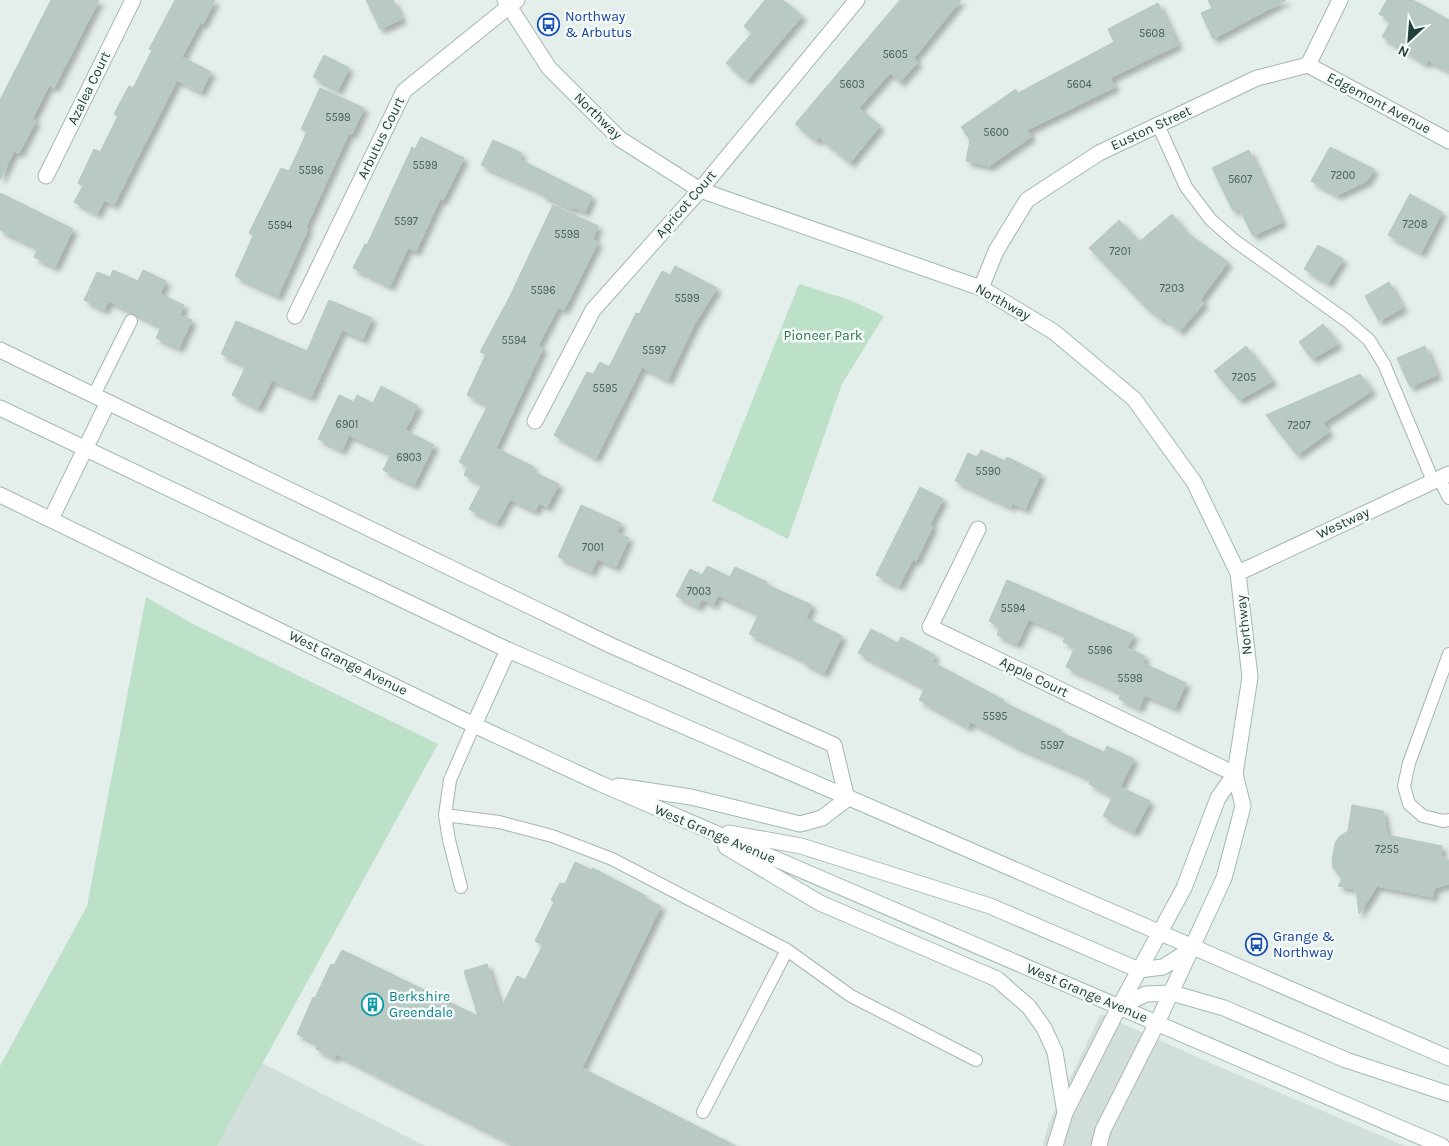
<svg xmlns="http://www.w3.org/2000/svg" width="1449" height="1146" font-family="Karla,sans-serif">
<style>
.built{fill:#d2ded9}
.green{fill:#bce0c8}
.building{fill:#b9c9c3;stroke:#b6c8c1;filter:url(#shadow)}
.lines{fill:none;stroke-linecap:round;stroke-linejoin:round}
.lane-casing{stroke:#a6b6b2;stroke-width:14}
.street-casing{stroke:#a6b6b2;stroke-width:17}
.secondary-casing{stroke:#a2bab3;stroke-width:17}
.lane{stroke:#fff;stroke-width:12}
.street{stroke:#fff;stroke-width:15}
.secondary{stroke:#fff;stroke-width:15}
.labels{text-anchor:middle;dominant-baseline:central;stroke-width:5;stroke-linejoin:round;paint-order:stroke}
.number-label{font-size:11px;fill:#48625c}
.transit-label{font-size:14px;fill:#164399;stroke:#f5faf8;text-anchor:start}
.street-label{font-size:14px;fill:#22403a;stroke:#f5faf8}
.park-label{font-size:14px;fill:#2b794d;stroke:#f5faf8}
.culture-label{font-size:14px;fill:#0d838f;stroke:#f5faf8;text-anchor:start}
</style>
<defs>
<filter id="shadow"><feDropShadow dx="4.5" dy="4.5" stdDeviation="2.5" flood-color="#0004"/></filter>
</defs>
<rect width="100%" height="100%" fill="#e4eeea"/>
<!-- built -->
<path class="built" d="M1101 1014 1201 1059 1405 1146H1043L1048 1125Z
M262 1063 425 1146H217Z"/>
<!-- green -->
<path class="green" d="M799 284 850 300 884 316 842 384 788 539 712 501Z
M146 597 193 624 438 744 217 1146H0V1066L87 906Z"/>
<!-- building -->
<path class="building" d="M51 0H99L54 88 49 85 32 119 36 121 19 153 14 151 0 180V100Z
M175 0H215L203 24 200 23 182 57 211 72 201 92 177 80 114 205 104 200 97 214 74 202 83 186 78 183 94 149 100 152 118 116 114 114 129 86 133 88 152 50 149 49Z
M366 0H393L402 19 380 29Z
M765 0H783L802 16 747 81 726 63 752 33 744 26Z
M900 0H961L914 58 918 62 900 82 890 73 859 108 880 126 850 163 819 137 816 141 795 124Z
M1208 0H1286L1213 39 1201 13 1212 8Z
M1387 0H1413L1449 20V71L1428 60 1426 64 1382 37 1391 21 1379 14Z
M1158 3 1178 45 1110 78 1115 87 1027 130 1031 137 989 166 966 161 970 140 961 127 1016 89 1018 93 1114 42 1108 29Z
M324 55 349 68 338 90 313 77Z
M320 88 364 108 352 134 349 133 306 227 308 229 278 296 235 276 253 236 249 233 281 168 289 171 307 132 301 129Z
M421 137 464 158 443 200 440 199 416 251 408 248 390 286 353 268 365 244 367 245 412 147 415 149Z
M493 140 522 153 519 159 592 196 585 212 573 207 572 209 542 195 543 193 481 165Z
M1330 147 1374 169 1367 181 1337 195 1311 181Z
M1249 150 1282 222 1253 236 1239 208 1233 211 1212 168Z
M0 193 73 229 55 267 34 257 38 248 0 230Z
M1410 194 1442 212 1421 253 1388 235Z
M553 205 598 226 593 239 598 242 564 310 558 307 538 346 543 348 496 448 534 467 532 471 559 484 547 507 539 503 535 511 510 499 497 523 469 509 482 484 464 475 468 467 459 462 488 405 467 395 486 354 480 352 509 298Z
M1172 214 1187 233 1228 262 1200 300 1204 303 1180 331 1164 318 1162 320 1147 308 1089 248 1119 220 1139 242Z
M1318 245 1343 259 1328 283 1304 269Z
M675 266 717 288 694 325 668 380 642 367 596 458 554 435 587 372 593 374 600 362 609 367 636 313 639 314 662 271 670 275Z
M113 270 138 281 143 270 166 281 160 294 184 305 180 315 192 320 179 348 156 338 161 327 152 322 109 301 104 310 84 300 97 272 110 277Z
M1389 282 1403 308 1379 321 1365 296Z
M329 300 372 318 363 339 342 330 311 397 272 380 258 408 232 395 246 366 221 354 236 321 307 351Z
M1323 324 1338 344 1312 359 1299 342Z
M1246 346 1273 381 1239 400 1214 371Z
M1425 346 1437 375 1410 387 1397 358Z
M1360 374 1372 391 1323 423 1329 432 1297 455 1266 415Z
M381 386 418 406 405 430 434 445 414 485 383 470 391 454 349 435 342 450 318 439 339 395 354 402 357 395 373 403Z
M981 450 1005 461 1007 457 1041 474 1025 509 1012 503 1011 507 955 481 968 453 977 457Z
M920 487 943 499 930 524 933 526 916 561 913 559 899 586 876 575Z
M581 505 621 523 617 532 629 538 616 567 598 559 591 572 558 557Z
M707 566 730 577 735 567 767 582 765 584 812 605 806 618 842 636 824 673 803 662 804 660 749 634 759 614 718 595 713 605 702 599 698 607 676 596 690 569 702 575Z
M1007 580 1134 635 1127 648 1145 656 1143 663 1186 683 1175 708 1145 695 1139 708 1119 699 1122 693 1066 667 1075 647 1063 642 1066 635 1029 619 1017 644 997 635 1000 627 989 621Z
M871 629 898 643 901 637 935 655 932 662 1004 700 1003 702 1061 730 1060 732 1104 752 1107 746 1134 759 1120 787 1150 801 1134 832 1103 816 1113 796 1089 784 1091 779 1016 746 971 722 968 727 919 700 925 688 858 653Z
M1352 805 1383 811 1387 835 1442 846 1441 855 1449 861V884L1434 888 1433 897 1377 886 1359 914 1356 889 1338 886 1342 879 1333 868 1332 860 1335 843 1339 837 1348 831Z
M575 862 592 870 593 868 646 896 645 898 661 906 582 1068 736 1146H517L336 1054 334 1058 316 1049 318 1044 297 1034 313 997 315 998 331 964 334 965 342 950 478 1016 464 971 487 964 501 1008 517 976 525 980 543 945 535 941 554 902 551 900 560 883 565 884Z"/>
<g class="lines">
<defs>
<path id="lane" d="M1158 125 1186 187 1211 220 1235 241 1347 321 1369 340 1384 364 1433 481
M94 395 131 321
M1439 478 1449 498
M1449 654 1409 763 1404 786 1409 804 1423 816 1443 821 1449 820
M474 725 450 780 445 815 499 822 552 836 612 859 787 950 851 996 976 1060
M445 815 449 840 461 887
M703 1112 787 950"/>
<path id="street" d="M1308 65 1449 141
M46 176 133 0
M981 288 996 251 1027 200 1099 153 1257 78 1308 65 1340 0
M295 316 404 91 517 0
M0 350 610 645 834 745 847 799
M535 421 593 310 700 190 857 0
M85 449 108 402
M978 529 930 627 1235 774
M1238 573 1449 474
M1055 1146 1065 1113 1119 1007
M1099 1146 1103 1130 1157 1023"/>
<path id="secondary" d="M505 0 549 68 620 139 700 190 981 288 1054 332 1134 399 1194 482 1238 573 1250 677 1235 774 1243 806 1224 878 1157 1023
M0 408 508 650 1449 1058
M0 495 474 725 599 783 1442 1146
M51 519 85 449
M474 725 508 650
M618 786 691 797 800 824 822 818 847 799
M729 833 801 846 990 906 1139 970 1163 967 1193 948
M726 847 820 903 997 979 1029 1007 1044 1028 1055 1052 1065 1113
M1119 1007 1146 994 1172 993 1224 1008 1346 1060 1449 1094
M1119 1007 1184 888 1218 798 1235 774"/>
</defs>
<!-- lane casing -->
<use href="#lane" class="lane-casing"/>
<!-- street casing -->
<use href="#street" class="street-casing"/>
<!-- secondary casing -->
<use href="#secondary" class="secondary-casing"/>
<!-- lane -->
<use href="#lane" class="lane"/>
<!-- street -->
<use href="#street" class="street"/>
<!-- secondary -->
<use href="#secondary" class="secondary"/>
</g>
<!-- icons -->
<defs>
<symbol id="bus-ring" viewBox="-11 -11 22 22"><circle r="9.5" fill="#f5faf8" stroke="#1a4fb4" stroke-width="1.5"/><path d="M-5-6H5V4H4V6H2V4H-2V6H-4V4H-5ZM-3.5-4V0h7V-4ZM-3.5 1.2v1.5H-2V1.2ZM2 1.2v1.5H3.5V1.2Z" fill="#1a4fb4"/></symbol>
<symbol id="building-ring" viewBox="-11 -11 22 22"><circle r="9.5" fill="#f5faf8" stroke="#0f9aa8" stroke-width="1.5"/><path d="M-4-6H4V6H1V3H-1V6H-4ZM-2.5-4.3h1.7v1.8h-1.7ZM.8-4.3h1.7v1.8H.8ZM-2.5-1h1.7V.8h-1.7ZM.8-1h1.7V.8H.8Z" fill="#0f9aa8"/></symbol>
</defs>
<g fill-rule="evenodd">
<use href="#bus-ring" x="536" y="12" width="25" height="25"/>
<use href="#bus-ring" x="1244" y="932" width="25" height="25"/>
<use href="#building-ring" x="360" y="992" width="25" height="25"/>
</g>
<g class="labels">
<!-- number labels -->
<g class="number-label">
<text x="1152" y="33">5608</text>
<text x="895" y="54">5605</text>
<text x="852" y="84">5603</text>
<text x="1079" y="84">5604</text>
<text x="338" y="117">5598</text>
<text x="996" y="132">5600</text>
<text x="425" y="165">5599</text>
<text x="311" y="170">5596</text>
<text x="1343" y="175">7200</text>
<text x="1240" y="179">5607</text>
<text x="406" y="221">5597</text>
<text x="1415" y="224">7208</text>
<text x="280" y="225">5594</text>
<text x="567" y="234">5598</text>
<text x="1120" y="251">7201</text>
<text x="1172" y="288">7203</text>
<text x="543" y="290">5596</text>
<text x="687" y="298">5599</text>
<text x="514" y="340">5594</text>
<text x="654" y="350">5597</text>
<text x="1244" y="377">7205</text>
<text x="605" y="388">5595</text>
<text x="347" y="424">6901</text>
<text x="1299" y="425">7207</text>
<text x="409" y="457">6903</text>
<text x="988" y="471">5590</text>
<text x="593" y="547">7001</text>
<text x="699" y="591">7003</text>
<text x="1013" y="608">5594</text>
<text x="1100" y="650">5596</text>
<text x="1130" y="678">5598</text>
<text x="995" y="716">5595</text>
<text x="1052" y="745">5597</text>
<text x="1387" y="849">7255</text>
</g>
<!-- transit labels -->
<g class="transit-label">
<text x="565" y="16">Northway<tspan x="565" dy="16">&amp; Arbutus</tspan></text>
<text x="1273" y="936">Grange &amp;<tspan x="1273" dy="16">Northway</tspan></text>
</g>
<!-- street labels -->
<g class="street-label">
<text transform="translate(89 88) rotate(-64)">Azalea Court</text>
<text transform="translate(1379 103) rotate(28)">Edgemont Avenue</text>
<text transform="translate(598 116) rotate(44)">Northway</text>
<text transform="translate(1151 128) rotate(-25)">Euston Street</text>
<text transform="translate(381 138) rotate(-64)">Arbutus Court</text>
<text transform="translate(686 204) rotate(-49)">Apricot Court</text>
<text transform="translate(1003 302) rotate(29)">Northway</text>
<text transform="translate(1343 523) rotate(-25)">Westway</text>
<text transform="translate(1244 625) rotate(-96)">Northway</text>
<text transform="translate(348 663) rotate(26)">West Grange Avenue</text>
<text transform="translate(1034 677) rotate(26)">Apple Court</text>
<text transform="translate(715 834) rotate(23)">West Grange Avenue</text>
<text transform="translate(1087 993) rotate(23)">West Grange Avenue</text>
</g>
<!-- park labels -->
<g class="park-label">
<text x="823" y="335">Pioneer Park</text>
</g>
<!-- culture labels -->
<g class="culture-label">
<text x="389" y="996">Berkshire<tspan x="389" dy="16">Greendale</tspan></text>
</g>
</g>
<!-- north arrow -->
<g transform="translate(1409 40) rotate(206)" stroke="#f5faf8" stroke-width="4" paint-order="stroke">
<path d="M0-4L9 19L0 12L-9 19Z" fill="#22403a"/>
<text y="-8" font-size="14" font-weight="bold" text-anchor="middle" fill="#22403a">N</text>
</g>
</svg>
